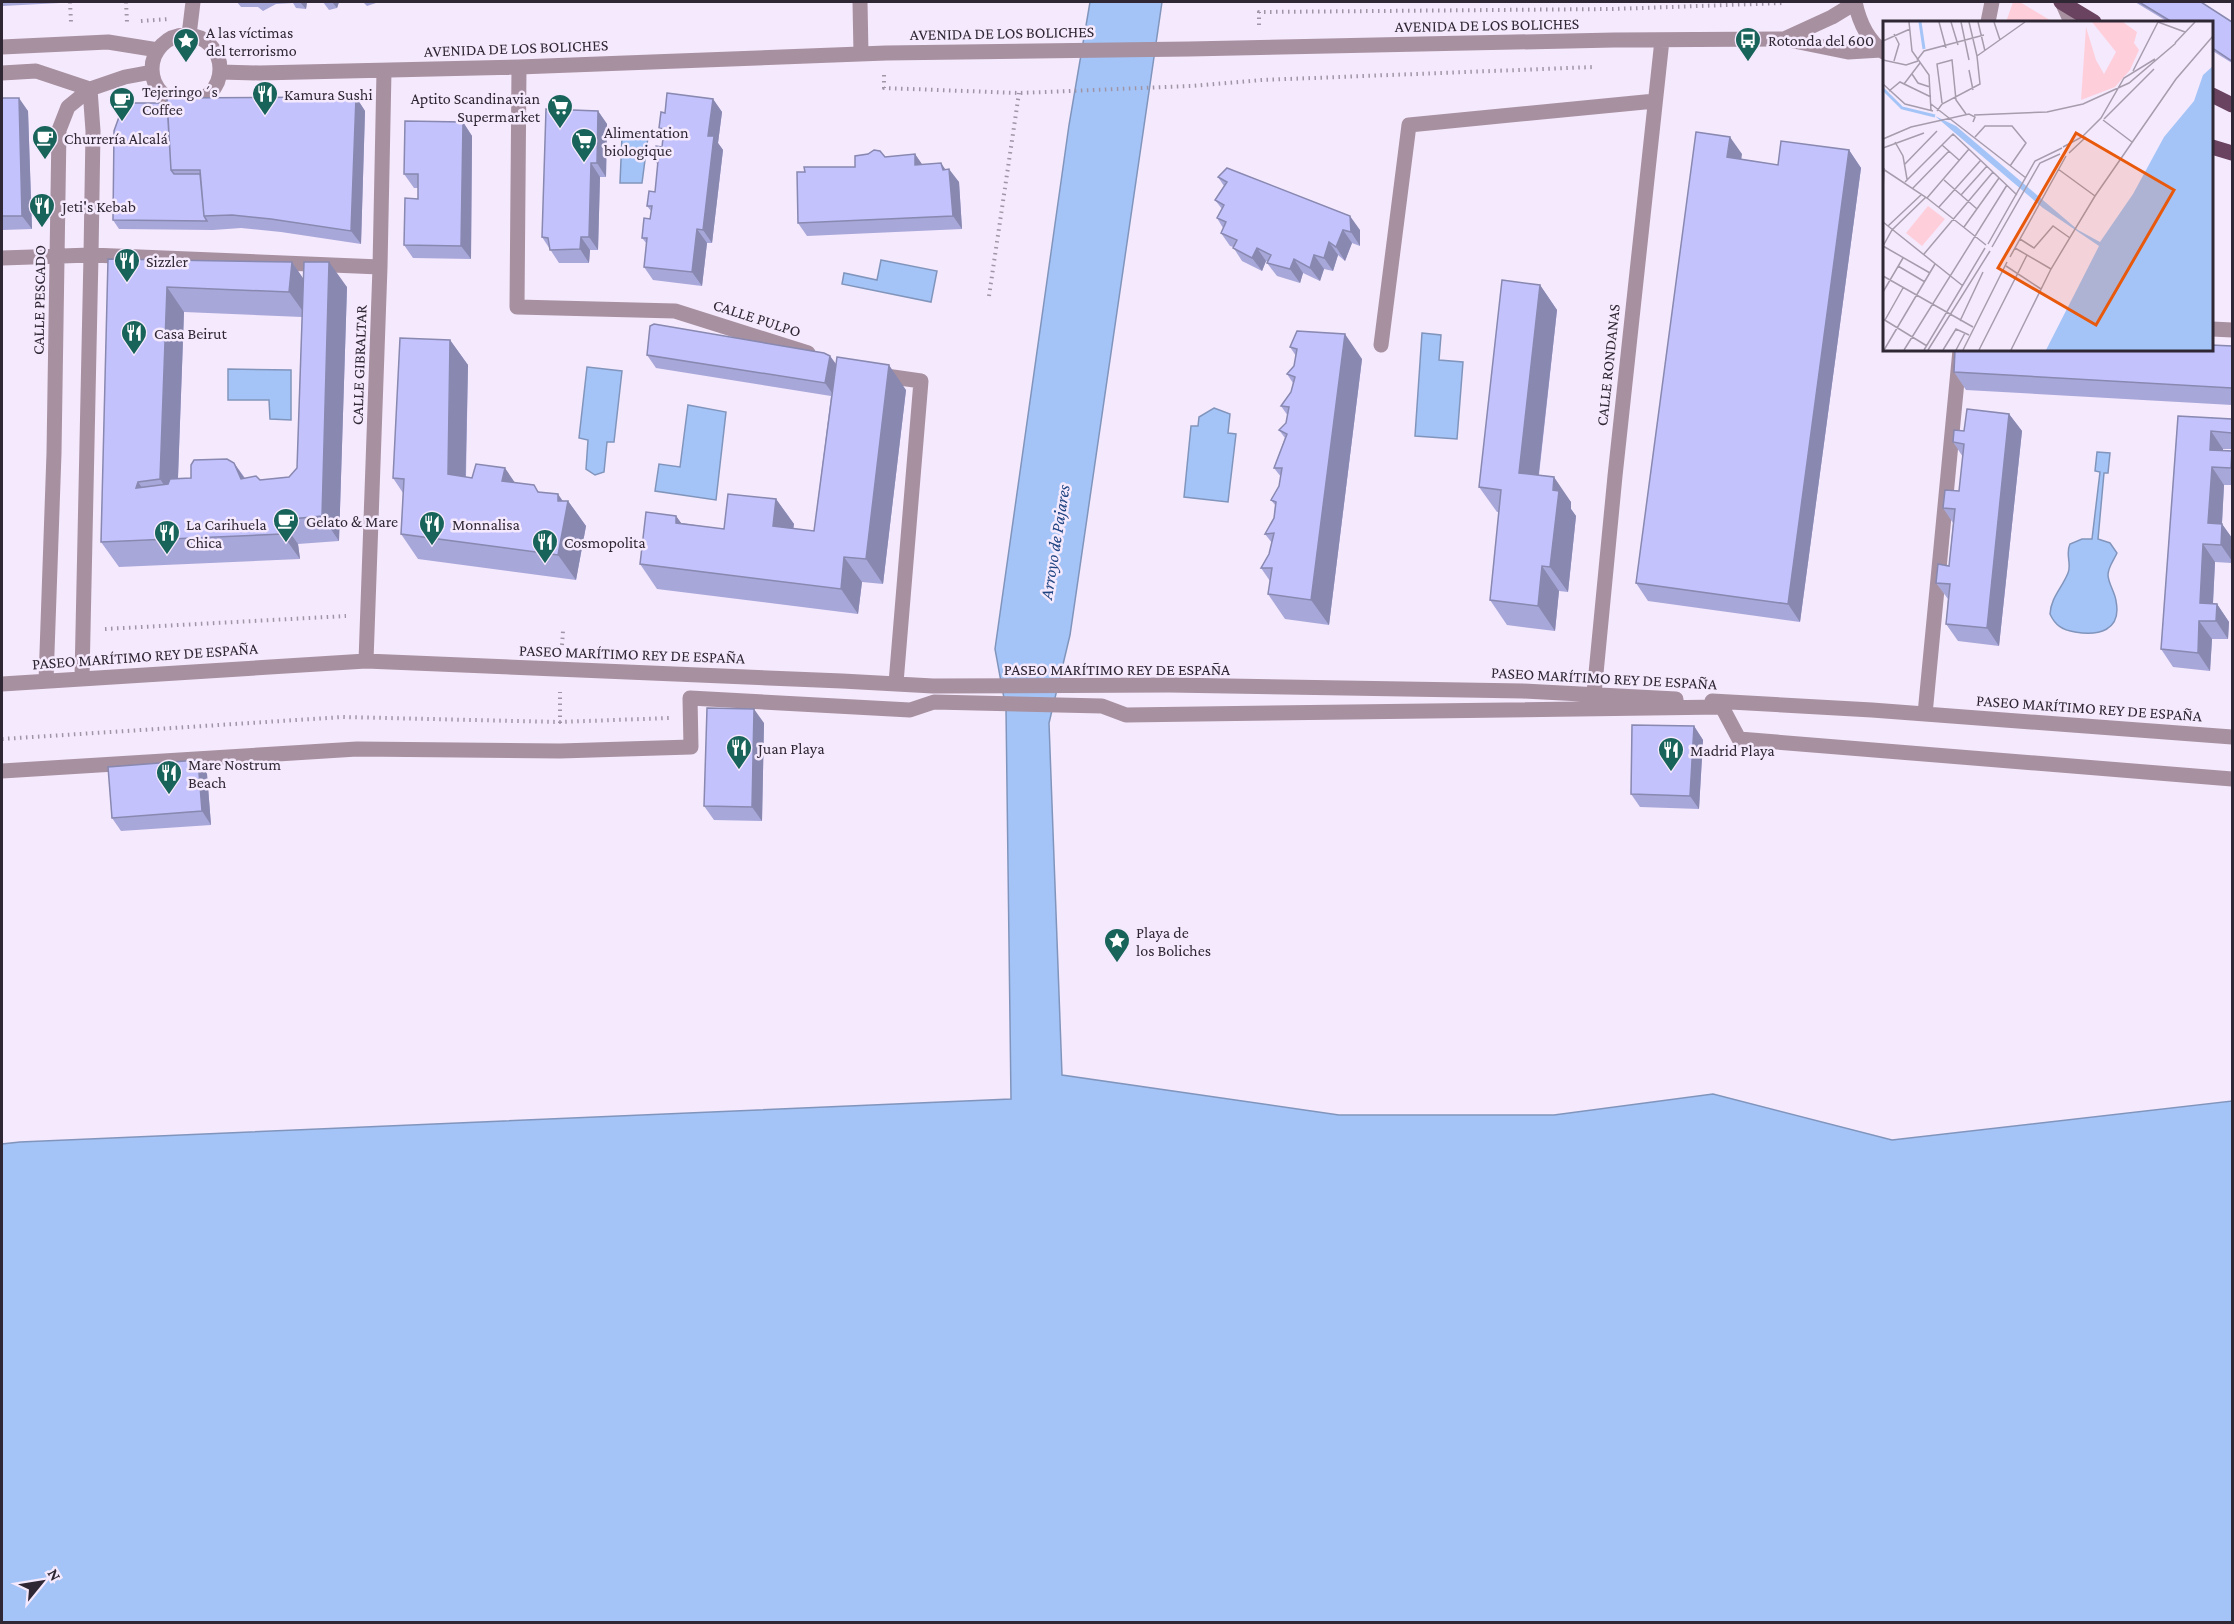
<svg xmlns="http://www.w3.org/2000/svg" width="2234" height="1624" font-family="'Crimson Pro',serif">
<style>
.green{fill:#fecfdb}
.water{fill:#a4c4f7;stroke:#8195bc;stroke-width:1.5}
.lines{fill:none;stroke-linecap:round;stroke-linejoin:round}
.path{stroke:#9f95a6;stroke-width:4;stroke-dasharray:1.5 4.5;stroke-linecap:butt}
.minor{stroke:#a790a0;stroke-width:15}
.major{stroke:#6a4360;stroke-width:15}
.wall{fill:#a8a7d9;fill-rule:evenodd}
.shaded-wall{fill:#8888b0}
.building{fill:#c3c2fc;stroke:#8888b0;stroke-width:1.5}
.labels{text-anchor:middle;dominant-baseline:central;stroke-width:5;stroke-linejoin:round;paint-order:stroke}
.street-label{font-size:16px;fill:#2f2834;stroke:#f5e9fd}
.poi-label{font-size:16px;fill:#2f2834;stroke:#f5e9fd;text-anchor:start}
.water-label{font-size:18px;font-style:italic;fill:#1e4380;stroke:#f5e9fd}
.inset-river{fill:none;stroke:#a4c4f7;stroke-width:3}
.inset-road{fill:none;stroke:#a69cad;stroke-width:1.5}
.view{fill:#e8590c;fill-opacity:0.15;stroke:#e8590c;stroke-width:3}
.inset-edge{fill:none;stroke:#2f2834;stroke-width:3}
</style>
<rect width="100%" height="100%" fill="#f5e9fd"/>
<!-- green -->
<path class="green" d="M2013 2H2020L2053 22H2006Z"/>
<!-- water -->
<path class="water" d="M1090 2H1162L1070 635 1049 723 1062 1075 1339 1115H1554L1713 1094 1892 1140 2232 1101V1622H2V1144L20 1142 1011 1099 1006 709 995 649 1069 125Z
M622 136 648 137 642 183H620Z
M881 260 937 271 931 302 842 284 844 273 877 280Z
M1422 333 1441 335 1439 360 1463 362 1457 439 1415 436Z
M587 367 622 371 614 442H607L604 472 595 475 586 469 588 440 579 438Z
M228 369 291 370V420L270 419 269 400H228Z
M688 405 726 412 716 500 655 491 659 464 680 467Z
M1214 408 1230 414 1228 433 1236 434 1228 502 1184 497 1191 426H1198L1199 417Z
M2097 452 2110 453 2108 473H2104L2098 539 2110 543 2117 553C2114 560 2108 567 2108 575 2108 583 2115 592 2116 601 2122 631 2098 636 2075 632 2062 630 2055 625 2050 614 2051 597 2062 588 2068 573 2072 564 2065 554 2070 544L2082 539H2092L2100 472 2095 471Z"/>
<g class="lines">
<!-- path -->
<path class="path" d="M70 2 71 22
M126 2 127 22
M141 21 169 19
M1259 25V12L1613 9 1784 3V2
M884 75V88L1019 93 1191 86 1262 80 1594 67
M989 296 1019 93
M105 629 346 616
M562 645 563 631
M560 723V692
M2 739 343 717 560 722 669 718"/>
<!-- minor -->
<path class="minor" d="M860 2 861 54
M1855 2C1859 21 1867 40 1884 52
M2062 2 2071 22
M1988 22 1992 2
M189 35 193 2
M152 69a34 34 0 1 1 68 0a34 34 0 1 1-68 0Z
M1784 39 1832 17 1855 3
M2 47 108 42 158 50
M519 67 517 307 675 311 808 353
M220 72 259 73 519 67 886 53 1189 49 1614 40 1784 39 1848 52 1881 50
M2 73 36 71 90 89 125 77 152 72
M2 258 91 255 380 267
M2212 329 2232 330
M1381 345 1409 125 1655 101
M879 375 921 381 896 683
M366 661 380 267 384 71
M82 678 91 255 93 131 90 89
M46 681 54 453 59 130 68 107 90 89
M2 684 366 661 842 681 933 686 1169 685 1523 691 1676 699
M1594 694 1615 476 1662 40
M1712 701 1872 710 2232 737
M1925 714 1960 350
M2 771 357 749 560 751 691 747 690 698 910 710 934 702 1102 706 1126 715 1722 707 1739 739 2232 779"/>
<!-- major -->
<path class="major" d="M2061 2 2094 22
M2212 95 2232 105
M2212 147 2232 153"/>
</g>
<!-- wall -->
<path class="wall" d="M2 2H60V3L2 6Z
M230 2H309H307L306 9 296 8 293 3 276 4 263 11 258 7H241L237 2Z
M323 2H339L337 8 329 10Z
M363 2H377L376 3 367 6Z
M403 2H415L413 3H405Z
M2135 2H2201L2232 22V63L2211 50V22H2168Z
M356 97 365 111 361 244 281 232 241 228 213 230 119 229 113 220 167 103Z
M2 98 28 111 32 229 2 230Z
M713 99 722 112 718 143 723 150 712 243H707L702 286 653 280 644 267 647 244 642 238 650 219 651 211 647 206 655 192 658 165 654 160 662 147 664 135 659 128 665 113Z
M598 111 607 124 606 177H600L598 250H590L589 263H559L542 237Z
M463 122 472 136 471 259 413 258 404 245 418 199V188H414L404 174Z
M1849 150 1861 168 1800 622 1648 601 1636 583 1742 154 1741 159 1778 165Z
M868 154 885 157 915 154 922 165 945 169 959 182 962 229 807 236 798 223Z
M1218 177 1360 230V246L1352 243 1345 261 1338 255 1333 271 1324 269 1320 281 1303 273 1300 283 1277 276 1267 263 1268 262 1266 261 1262 271 1242 261 1233 247 1230 246 1221 233 1223 228 1217 218 1222 209 1215 200 1224 186Z
M108 259 292 262 304 280 347 287 339 541 298 544 300 559 119 567 101 542ZM184 312 302 317 297 468 289 477 260 480 245 478 234 463 191 478H178Z
M1540 285 1557 310 1539 475 1571 502V509L1576 516 1568 592 1559 591 1555 631 1507 625 1490 600 1499 512H1497L1479 487Z
M450 340 468 365 466 477 515 482 563 501H568L586 526 576 580 418 559 401 534 403 493 393 478Z
M2232 346V405L1966 390 1954 372Z
M1290 347 1362 359 1329 625 1285 619 1268 594 1270 581 1261 568 1269 554 1272 543 1265 534 1274 518 1275 505 1271 500 1279 486 1281 477 1274 468 1285 438 1279 430 1286 423 1288 416 1281 406 1291 392 1293 383 1287 374 1294 366 1296 356Z
M647 355 830 356 836 364 906 390 883 584 862 582 858 614 657 589 640 564 676 516 681 523 724 529 776 499 794 524 793 529 814 531 831 396 656 368Z
M2009 414 2022 431 1999 646 1958 641 1946 624 1948 599 1936 583 1949 566 1953 523 1943 508 1959 491 1963 457 1953 442 1964 431Z
M2178 416 2232 419V449H2223V451L2232 452V485H2224L2222 524 2232 538V563L2215 562 2213 604H2217L2229 622 2228 639H2212L2210 671 2173 667 2161 649Z
M764 723 762 821 714 820 704 806Z
M1694 726 1703 740 1699 809 1640 807 1631 794Z
M198 760 207 774 211 825 121 831 112 818Z"/>
<!-- shaded-wall -->
<path class="shaded-wall" d="M300 2H307L306 9Z
M332 2H339L337 8Z
M356 97 365 111 361 244 351 231Z
M19 98 28 111 32 229 22 216Z
M713 99 722 112 718 143 723 150 712 243 703 230 708 136Z
M598 111 607 124 606 177 597 163Z
M463 122 472 136 471 259 461 246Z
M1730 137 1742 154 1739 175 1727 157Z
M1849 150 1861 168 1800 622 1788 604Z
M915 154 924 167 915 165Z
M591 163 600 177 598 250 589 237Z
M941 163 950 176 949 169 959 182 962 229 953 216Z
M1350 216 1360 230V246L1351 232Z
M697 229 707 243 702 286 692 272Z
M1343 230 1352 243 1345 261 1336 247Z
M581 237 590 250 589 263 580 249Z
M1329 242 1338 255 1333 271 1324 258Z
M1257 248 1266 261 1262 271 1252 258Z
M1314 255 1324 269 1320 281 1310 268Z
M1294 259 1303 273 1300 283 1290 269Z
M292 262 309 287 307 317 289 292Z
M329 262 347 287 339 541 322 516Z
M1540 285 1557 310 1536 498 1519 473Z
M167 287 184 312 177 504 160 479Z
M1345 334 1362 359 1329 625 1311 600Z
M450 340 468 365 465 499 448 474Z
M830 356 840 370 835 397 825 383Z
M889 365 906 390 883 584 866 559Z
M2009 414 2022 431 1999 646 1987 628Z
M2211 431 2223 449V467L2210 450Z
M234 463 251 488 241 479Z
M2212 467 2224 485 2221 540 2208 523Z
M505 468 522 493 502 481Z
M1554 477 1571 502V509L1576 516 1568 592 1550 567Z
M138 482 156 507 136 488Z
M558 494 567 507 568 501 586 526 576 580 558 555Z
M776 499 794 524 790 551 773 526Z
M676 516 694 541 676 523Z
M281 520 298 544 300 559 282 534Z
M2222 524 2232 538V561L2221 545Z
M2203 544 2215 562 2212 621 2200 603Z
M844 557 862 582 858 614 841 589Z
M1542 566 1559 591 1555 631 1538 606Z
M2217 604 2229 622 2228 639 2216 621Z
M2199 621 2212 639 2210 671 2198 653Z
M754 709 764 723 762 821 752 807Z
M1694 726 1703 740 1699 809 1690 796Z
M198 760 207 774 211 825 202 811Z"/>
<!-- building -->
<path class="building" d="M2139 2H2201L2232 22V61L2211 47V22H2172Z
M667 93 713 99 708 136H714L703 230 697 229 692 272 644 267 647 238H642L644 218 650 219 652 206H647L649 191 655 192 658 161 654 160 656 146 662 147 664 129 659 128 661 112 665 113Z
M356 97 351 231 271 219 232 215 204 216 200 170H171L167 98Z
M2 98H19L22 216H2Z
M124 103H167L171 170 174 174H200L204 216 207 221 113 220 114 131Z
M546 109 598 111 597 163H591L589 237H581L580 249 550 250 548 238 542 237Z
M405 121 463 122 461 246 404 245 405 198 418 199V174H404Z
M1696 132 1730 137 1727 157 1778 165 1781 141 1849 150 1788 604 1636 583Z
M874 150 880 151 885 157 915 154V165L941 163 943 170 949 169 953 216 798 223 797 172H805L804 167H855V156L868 154Z
M1227 168 1350 216 1351 232 1343 230 1336 247 1329 242 1324 258 1314 255 1310 268 1294 259 1290 269 1267 263 1271 255 1257 248 1252 258 1233 248 1237 240 1221 233 1226 222 1217 218 1224 205 1215 200 1227 182 1218 177Z
M108 259 292 262 289 292 167 287 160 479 138 482 136 488 168 484 170 479 191 478V465L194 460 227 459 234 463 241 479 256 476 260 480 289 477 297 468 304 262H329L322 516 281 520 282 534 101 542Z
M1502 280 1540 285 1519 473 1554 477 1553 490 1559 491 1550 567 1542 566 1538 606 1490 600 1501 490 1479 487Z
M654 324 824 353 830 356 825 383 647 355 650 326Z
M1297 331 1345 334 1311 600 1268 594 1272 568H1261L1269 554 1274 533 1265 534 1274 518 1276 502 1271 500 1279 486 1282 468H1274L1287 434 1279 430 1286 423 1289 407 1281 406 1291 392 1295 377 1287 374 1294 366 1297 349 1290 347Z
M400 338 450 340 448 474 472 478 476 464 505 468 502 481 534 485 538 492 558 494V501H568L558 555 401 534 404 479 393 478Z
M2211 345 2232 346V388L1954 372 1955 350H2211Z
M837 357 889 365 866 559 844 557 841 589 640 564 646 512 676 516V523L724 529 728 494 776 499 773 526 814 531Z
M1967 409 2009 414 1987 628 1946 624 1950 584 1936 583 1938 564 1949 566 1955 509 1943 508 1945 490 1959 491 1964 444 1953 442 1954 430 1964 431Z
M2178 416 2232 419V433L2211 431 2210 450 2232 451 2231 468 2212 467 2208 523 2222 524 2221 545 2203 544 2200 603 2217 604 2216 621H2199L2198 653 2161 649Z
M707 708 754 709 752 807 704 806Z
M1632 725 1694 726 1690 796 1631 794Z
M198 760 202 811 112 818 108 767Z"/>
<!-- icons -->
<defs>
<symbol id="bus-pin" viewBox="-11 -11 22 30"><path d="M0 17L-7.5 6A9.5 9.5 0 1 1 7.5 6Z" fill="#19645a" stroke="#f5e9fd"/><path d="M-5-6H5V4H4V6H2V4H-2V6H-4V4H-5ZM-3.5-4V0h7V-4ZM-3.5 1.2v1.5H-2V1.2ZM2 1.2v1.5H3.5V1.2Z" fill="#fff"/></symbol>
<symbol id="sight-pin" viewBox="-11 -11 22 30"><path d="M0 17L-7.5 6A9.5 9.5 0 1 1 7.5 6Z" fill="#19645a" stroke="#f5e9fd"/><path d="M0-6L1.8-2.2L6-1.7L2.9 1.2L3.7 5.4L0 3.3L-3.7 5.4L-2.9 1.2L-6-1.7L-1.8-2.2Z" fill="#fff"/></symbol>
<symbol id="restaurant-pin" viewBox="-11 -11 22 30"><path d="M0 17L-7.5 6A9.5 9.5 0 1 1 7.5 6Z" fill="#19645a" stroke="#f5e9fd"/><path d="M-5-6h1v4h1v-4h1v4h1v-4h1v5L-1.5 .5V6h-2V.5L-5-1ZM5-6V6H3V1.5H1.5Q1.5-4 5-6Z" fill="#fff"/></symbol>
<symbol id="cafe-pin" viewBox="-11 -11 22 30"><path d="M0 17L-7.5 6A9.5 9.5 0 1 1 7.5 6Z" fill="#19645a" stroke="#f5e9fd"/><path d="M-5.5-4.5H6V0H3Q3 3.5 0 3.5H-2.5Q-5.5 3.5-5.5 0ZM3-3.2v2h1.7v-2ZM-6 4.5H4V6H-6Z" fill="#fff"/></symbol>
<symbol id="supermarket-pin" viewBox="-11 -11 22 30"><path d="M0 17L-7.5 6A9.5 9.5 0 1 1 7.5 6Z" fill="#19645a" stroke="#f5e9fd"/><path d="M-6-5.5h2.5l.6 2H6L4.5 2H-2.5L-4.4-4H-6ZM-1.5 3.2a1.3 1.3 0 1 0 .1 0ZM3 3.2a1.3 1.3 0 1 0 .1 0Z" fill="#fff"/></symbol>
</defs>
<g fill-rule="evenodd">
<use href="#bus-pin" x="1733" y="25" width="30" height="40"/>
<use href="#sight-pin" x="171" y="26" width="30" height="40"/>
<use href="#restaurant-pin" x="250" y="79" width="30" height="40"/>
<use href="#cafe-pin" x="107" y="85" width="30" height="40"/>
<use href="#supermarket-pin" x="545" y="92" width="30" height="40"/>
<use href="#cafe-pin" x="30" y="123" width="30" height="40"/>
<use href="#supermarket-pin" x="569" y="126" width="30" height="40"/>
<use href="#restaurant-pin" x="27" y="191" width="30" height="40"/>
<use href="#restaurant-pin" x="112" y="246" width="30" height="40"/>
<use href="#restaurant-pin" x="119" y="318" width="30" height="40"/>
<use href="#cafe-pin" x="271" y="506" width="30" height="40"/>
<use href="#restaurant-pin" x="417" y="509" width="30" height="40"/>
<use href="#restaurant-pin" x="152" y="518" width="30" height="40"/>
<use href="#restaurant-pin" x="530" y="527" width="30" height="40"/>
<use href="#restaurant-pin" x="724" y="733" width="30" height="40"/>
<use href="#restaurant-pin" x="1656" y="735" width="30" height="40"/>
<use href="#restaurant-pin" x="154" y="758" width="30" height="40"/>
<use href="#sight-pin" x="1102" y="926" width="30" height="40"/>
</g>
<g class="labels">
<!-- street labels -->
<g class="street-label">
<text transform="translate(1487 25) rotate(-1)">AVENIDA DE LOS BOLICHES</text>
<text transform="translate(1002 33) rotate(-1)">AVENIDA DE LOS BOLICHES</text>
<text transform="translate(516 48) rotate(-2)">AVENIDA DE LOS BOLICHES</text>
<text transform="translate(39 300) rotate(-89)">CALLE PESCADO</text>
<text transform="translate(757 318) rotate(18)">CALLE PULPO</text>
<text transform="translate(359 365) rotate(-88)">CALLE GIBRALTAR</text>
<text transform="translate(1608 365) rotate(-84)">CALLE RONDANAS</text>
<text transform="translate(632 654) rotate(2)">PASEO MARÍTIMO REY DE ESPAÑA</text>
<text transform="translate(145 656) rotate(-4)">PASEO MARÍTIMO REY DE ESPAÑA</text>
<text x="1117" y="669">PASEO MARÍTIMO REY DE ESPAÑA</text>
<text transform="translate(1604 678) rotate(3)">PASEO MARÍTIMO REY DE ESPAÑA</text>
<text transform="translate(2089 708) rotate(4)">PASEO MARÍTIMO REY DE ESPAÑA</text>
</g>
<!-- poi labels -->
<g class="poi-label">
<text x="206" y="32">A las víctimas<tspan x="206" dy="18">del terrorismo</tspan></text>
<text x="1768" y="40">Rotonda del 600</text>
<text x="142" y="91">Tejeringo´s<tspan x="142" dy="18">Coffee</tspan></text>
<text x="284" y="94">Kamura Sushi</text>
<text x="540" y="98" text-anchor="end">Aptito Scandinavian<tspan x="540" dy="18">Supermarket</tspan></text>
<text x="604" y="132">Alimentation<tspan x="604" dy="18">biologique</tspan></text>
<text x="64" y="138">Churrería Alcalá</text>
<text x="62" y="206">Jeti's Kebab</text>
<text x="146" y="261">Sizzler</text>
<text x="154" y="333">Casa Beirut</text>
<text x="306" y="521">Gelato &amp; Mare</text>
<text x="186" y="524">La Carihuela<tspan x="186" dy="18">Chica</tspan></text>
<text x="452" y="524">Monnalisa</text>
<text x="564" y="542">Cosmopolita</text>
<text x="758" y="748">Juan Playa</text>
<text x="1690" y="750">Madrid Playa</text>
<text x="188" y="764">Mare Nostrum<tspan x="188" dy="18">Beach</tspan></text>
<text x="1136" y="932">Playa de<tspan x="1136" dy="18">los Boliches</tspan></text>
</g>
<!-- water labels -->
<g class="water-label">
<text transform="translate(1055 542) rotate(-81)">Arroyo de Pajares</text>
</g>
</g>
<!-- overview -->
<g transform="translate(1883 21)">
<rect width="330" height="330" fill="#f5e9fd"/>
<path d="M209 1H240L254 11 251 22 256 29 247 49 232 66 198 79 203 6 213 39 221 53 233 31ZM45 185 62 198 39 225 23 212Z" fill="#fecfdb"/>
<path d="M330 45V329H163L216 225 160 187 52 95 73 105 195 209 217 221 250 173 281 116 311 80 320 54Z" fill="#a4c4f7"/>
<path class="inset-river" d="M37 1 41 28M0 68 19 87 52 95"/>
<path class="inset-road" d="M26 1 29 30 46 54 48 90M56 1 63 27M68 1 75 24M78 1 86 39M86 1 94 35M95 1 102 30M111 1 117 19M275 1 302 11M0 20 27 8M292 22 312 1M0 39 23 44 35 40M34 39 41 30 101 14M11 40 16 23 11 13M86 49 90 69M250 50 275 1M29 53 35 62 47 66M0 63 22 83 50 90M21 63 37 42M6 70 17 61 48 76M59 82 54 43 69 39 73 79 83 93M48 83 143 157M54 90 59 83 97 63 94 35 142 1M91 94 164 91 200 83 246 62 293 22M221 98 271 48M220 99 249 121M92 116 102 105H129L143 122 127 145M0 118 28 106 86 93 92 96 90 101M12 121 20 135 24 158M59 124 76 139M180 126 199 116 218 97 241 57 272 38M0 127 41 112M186 132 203 116M21 144 54 110M0 148 44 177 103 224M175 148 212 175M61 159 94 188M22 161 70 113 134 174M30 167 66 130M0 170 1 147M78 174 104 145M44 177 86 128M56 186 98 139M0 201 80 265M5 205 39 173M81 206 116 157M137 218 151 227 170 205 187 217M105 223 152 140 179 127M0 225 9 209 43 176M0 225 47 252M109 226 157 142 177 133M132 227 168 248M41 233 110 151M127 236 183 135M15 245 42 261M123 245 158 268M0 255 90 306M0 271 20 237M0 298 44 325M2 299 20 267M77 300 100 251M1 329 52 243M21 329 124 164M41 329 102 227M45 329 107 230M60 329 73 308 86 314M73 329 82 312M80 329 124 241M96 329 144 234M128 329 168 248 212 175 293 58 330 15"/>
<path class="view" d="M193 112 291 169 213 304 115 247Z"/>
<rect width="330" height="330" class="inset-edge"/>
</g>
<!-- border -->
<rect width="2234" height="1624" fill="none" stroke="#2f2834" stroke-width="6"/>
<!-- north arrow -->
<g transform="translate(42 1582) rotate(60)" stroke="#f5e9fd" stroke-width="4.5" paint-order="stroke">
<path d="M0-4.5L10 22L0 15L-10 22Z" fill="#2f2834"/>
<text y="-9" font-size="16" font-weight="bold" text-anchor="middle" fill="#2f2834">N</text>
</g>
</svg>
